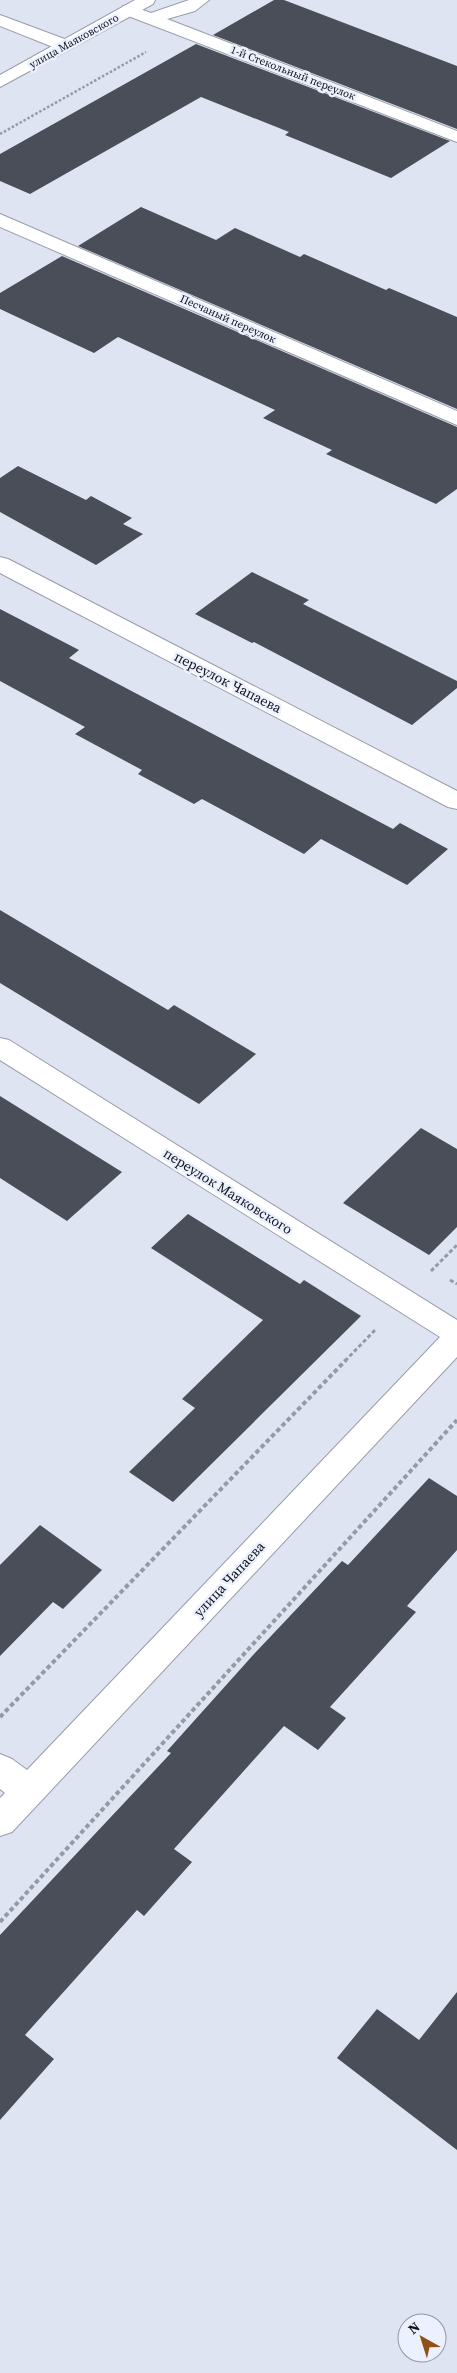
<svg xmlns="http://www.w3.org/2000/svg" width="457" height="2373" font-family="'Source Serif 4',serif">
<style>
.building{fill:#494e59}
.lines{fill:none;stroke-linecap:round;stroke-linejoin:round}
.lane-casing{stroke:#989daa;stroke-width:2}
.street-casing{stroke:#989daa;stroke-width:2}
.secondary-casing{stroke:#989daa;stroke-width:2}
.path-far2{stroke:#969aa4;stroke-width:2.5;stroke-dasharray:2.5 2;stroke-linecap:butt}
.path-far1{stroke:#969aa4;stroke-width:3;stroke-dasharray:4 2.5;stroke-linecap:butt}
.path{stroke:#969aa4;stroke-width:4;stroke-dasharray:4.5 3;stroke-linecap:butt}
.lane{fill:#fff;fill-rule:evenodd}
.street{fill:#fff;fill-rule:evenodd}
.secondary{fill:#fff;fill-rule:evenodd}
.labels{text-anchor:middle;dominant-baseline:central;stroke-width:5;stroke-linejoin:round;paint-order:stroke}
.far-street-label{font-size:11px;fill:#101217;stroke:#ebf1ff}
.street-label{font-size:14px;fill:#101217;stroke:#ebf1ff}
</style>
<rect width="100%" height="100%" fill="#dee4f1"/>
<!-- building -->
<path class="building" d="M274 0H284L457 66V129L213 35Z
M196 44 450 141 391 178 285 135 289 132 201 97 30 194 0 181V154Z
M141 207 216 240 235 228 300 257 304 254 386 290 389 288 457 317V409L78 246Z
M62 256 457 427V489L436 504 326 454 332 450 263 418 275 410 118 337 94 353 0 309V293Z
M18 466 86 500 91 496 132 518 123 524 143 534 96 565 0 512V478Z
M252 572 309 600 303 604 457 681V688L412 725 254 642 252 643 195 614Z
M0 609 79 650 69 658 393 829 400 823 448 849 407 885 321 839 304 854 202 799 194 804 138 774 142 770 75 734 85 727 0 681Z
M0 910 168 1010 174 1005 256 1054 199 1104 0 983Z
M0 1096 122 1172 67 1221 0 1178Z
M421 1128 457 1149V1227L429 1255 343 1203Z
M188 1214 300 1284 304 1280 361 1316 173 1502 129 1472 195 1408 182 1399 263 1320 151 1248Z
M429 1478 457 1496V1550L407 1606 416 1612 330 1707 346 1718 318 1750 284 1726 174 1849 192 1862 144 1916 137 1910 25 2035 54 2059 0 2120V1935L171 1753 167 1751 254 1654 342 1561 348 1565Z
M40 1525 102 1570 63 1609 53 1602 0 1656V1565Z
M457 1992V2150L337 2058 377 2009 419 2040Z"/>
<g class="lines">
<defs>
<path id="lane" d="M0 15 70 41 73 45 70 49H58L0 26Z"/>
<path id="street" d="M189 0H209L195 11 167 19 457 131V142L123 14 121 10 123 6 129 5 151 13Z
M0 214 457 411V425L0 227Z
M0 557 8 559 457 791V809L448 807 0 573Z
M0 1038 9 1040 457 1320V1357L12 1832 0 1836V1798L5 1793 0 1789V1754L12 1759 27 1770 440 1337 0 1060Z"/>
<path id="secondary" d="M135 0H155L153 4 0 87V75Z"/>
</defs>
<!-- lane casing -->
<use href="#lane" class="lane-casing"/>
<!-- street casing -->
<use href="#street" class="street-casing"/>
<!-- secondary casing -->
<use href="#secondary" class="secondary-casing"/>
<!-- path-far2 -->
<path class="path-far2" d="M0 134 146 52"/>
<!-- path-far1 -->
<path class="path-far1" d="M431 1271 457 1245
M450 1280 457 1284
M345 1361 375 1330"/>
<!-- path -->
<path class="path" d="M0 1717 346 1360
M0 1922 457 1420"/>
<!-- lane -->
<use href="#lane" class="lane"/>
<!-- street -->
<use href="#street" class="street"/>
<!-- secondary -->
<use href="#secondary" class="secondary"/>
</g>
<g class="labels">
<!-- far-street labels -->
<g class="far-street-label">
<text transform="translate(74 41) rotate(-29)">улица Маяковского</text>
<text transform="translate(293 73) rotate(21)">1-й Стекольный переулок</text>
<text transform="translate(228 319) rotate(24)">Песчаный переулок</text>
</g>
<!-- street labels -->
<g class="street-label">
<text transform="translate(228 682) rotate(27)">переулок Чапаева</text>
<text transform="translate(228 1191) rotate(32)">переулок Маяковского</text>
<text transform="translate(229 1579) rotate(-47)">улица Чапаева</text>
</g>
</g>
<!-- north arrow -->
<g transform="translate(422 2338) rotate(321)"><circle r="24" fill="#ebf1ff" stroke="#9398a2"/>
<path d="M0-4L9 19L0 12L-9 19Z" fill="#8f5117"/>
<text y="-8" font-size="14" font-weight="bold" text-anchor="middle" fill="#101217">N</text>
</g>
</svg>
